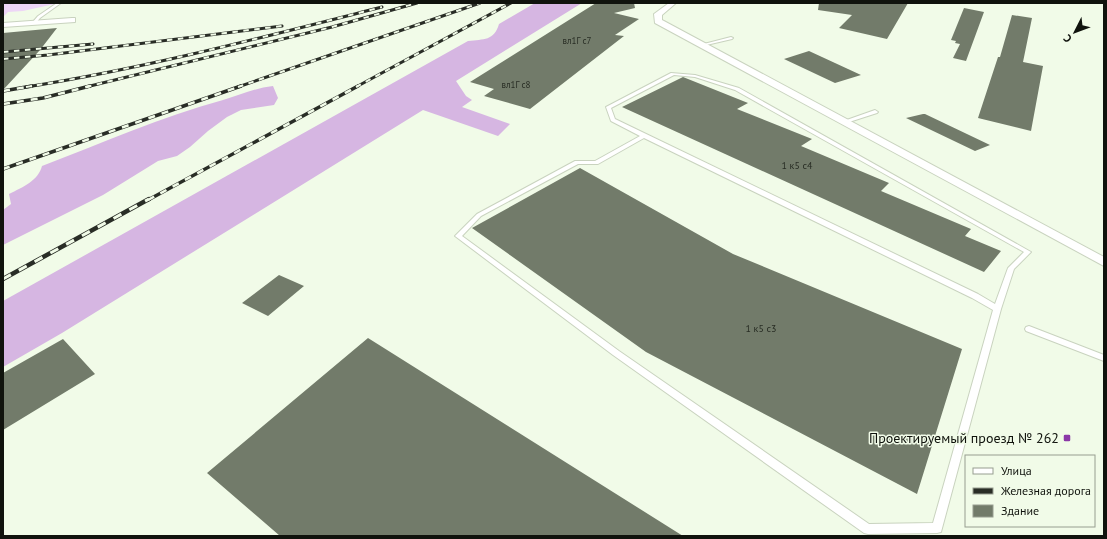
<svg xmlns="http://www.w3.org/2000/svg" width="1107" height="539" font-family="'PT Sans',sans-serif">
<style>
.green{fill:#edd6f6}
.forest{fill:#d6b6e2}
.building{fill:#727b6a}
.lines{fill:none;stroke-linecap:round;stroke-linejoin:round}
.service-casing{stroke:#c9d3bf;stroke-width:2}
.minor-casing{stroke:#c9d3bf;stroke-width:2}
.service{fill:#fff;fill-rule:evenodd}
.minor{fill:#fff;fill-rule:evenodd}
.rail-far2-casing{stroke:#292d26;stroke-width:3}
.rail-far1-casing{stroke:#292d26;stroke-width:3.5}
.rail-casing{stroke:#292d26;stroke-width:4.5}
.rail-far2{stroke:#f1fbe8;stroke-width:2;stroke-dasharray:5.5;stroke-linecap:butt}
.rail-far1{stroke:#f1fbe8;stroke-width:2.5;stroke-dasharray:7;stroke-linecap:butt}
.rail{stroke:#f1fbe8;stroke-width:3;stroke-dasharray:9;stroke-linecap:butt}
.poi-dot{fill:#8b38a7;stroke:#f1fbe8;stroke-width:1.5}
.labels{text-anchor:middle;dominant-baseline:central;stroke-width:3;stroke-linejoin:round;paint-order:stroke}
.far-number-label{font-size:9px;fill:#282d24}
.number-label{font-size:10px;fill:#282d24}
.near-poi-label{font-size:14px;fill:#10130d;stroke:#f1fbe8;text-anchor:end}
</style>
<rect width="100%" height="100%" fill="#f1fbe8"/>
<!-- green -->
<path class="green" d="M3 3H79L50 5 23 11 8 12 3 17Z"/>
<!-- forest -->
<path class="forest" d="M535 3H582L456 81 466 96 472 100 462 107 510 124 498 136 423 110 62 333 3 367V301L468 41C484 39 494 41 499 24Z
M273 86 278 98 274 105 241 110 227 117 208 131 190 147 177 156 158 161 103 195 3 245V210L11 204 9 194C23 187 38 181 42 166 102 143 161 117 223 100 240 95 255 88 273 86Z"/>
<!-- building -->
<path class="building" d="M596 3H634L635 8 614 13 639 19 615 35 624 36 530 109 484 96 494 89 470 82Z
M819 3H908L887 39 839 28 852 15 818 10Z
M964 8 984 12 966 61 953 58 960 44 955 43 956 41 951 40Z
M1012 15 1032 18 1023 62 1043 66 1031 131 978 118 998 57H1000Z
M57 28 40 50 3 90V33Z
M809 51 861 75 835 83 784 59Z
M683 77 748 103 737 109 812 139 801 146 889 183 881 191 971 229 965 236 1001 251 984 272 622 107Z
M923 114H925L990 145 975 151 906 118Z
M580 168 733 254 962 349 917 494 646 352 472 228Z
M279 275 304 286 268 316 242 303Z
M368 338 683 536H280L207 473Z
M63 339 95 374 3 430V373Z"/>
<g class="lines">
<defs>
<path id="service" d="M57 3H61L40 18 35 24H33L32 23 38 16Z
M731 37 733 38 732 39 702 46 700 45Z
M671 73 695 75 739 88 1031 252 1014 269 1001 309 941 532 937 533 868 534 864 533 613 355 455 236 477 214 575 161H595L640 136 611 121 606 107ZM674 75 695 77 735 90 1024 252 1008 268 995 304 978 294 615 119 611 108ZM644 138 972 298 993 310 933 523 869 524 619 351 462 236 481 216 578 164H598Z
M875 110 878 112 877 113 846 123H842L841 122Z
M1029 326 1104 355V361L1026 331 1025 329 1026 327Z"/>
<path id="minor" d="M669 3H676L662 15V20L1104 257V266L655 23 654 14Z
M72 18H75V22L3 27V23Z"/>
</defs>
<!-- service casing -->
<use href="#service" class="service-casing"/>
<!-- minor casing -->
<use href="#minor" class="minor-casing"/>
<!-- service -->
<use href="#service" class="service"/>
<!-- minor -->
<use href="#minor" class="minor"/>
<defs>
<path id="rail-far2" d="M3 52 93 44
M3 59 48 55 282 26
M26 87C146 68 264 37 382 7
M86 87 332 27 417 3
M238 87 480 3
M356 87 511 3"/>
<path id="rail-far1" d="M3 91 32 86
M3 104 43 98 90 86
M3 169 241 86
M148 200 358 86"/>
<path id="rail" d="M3 279 149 199"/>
</defs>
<!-- rail-far2 casing -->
<use href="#rail-far2" class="rail-far2-casing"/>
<!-- rail-far1 casing -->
<use href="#rail-far1" class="rail-far1-casing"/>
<!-- rail casing -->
<use href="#rail" class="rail-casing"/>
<!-- rail-far2 -->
<use href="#rail-far2" class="rail-far2"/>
<!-- rail-far1 -->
<use href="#rail-far1" class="rail-far1"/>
<!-- rail -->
<use href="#rail" class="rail"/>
</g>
<!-- markers -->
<rect class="poi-dot" x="1063" y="434" width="8" height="8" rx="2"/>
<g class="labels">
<!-- far-number labels -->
<g class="far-number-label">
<text x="577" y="40">вл1Г с7</text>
<text x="516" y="84">вл1Г с8</text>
</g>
<!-- number labels -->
<g class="number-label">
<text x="797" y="165">1 к5 с4</text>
<text x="761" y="328">1 к5 с3</text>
</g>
<!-- near-poi labels -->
<g class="near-poi-label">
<text x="1059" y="438">Проектируемый проезд № 262</text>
</g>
</g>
<!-- border -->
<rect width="1107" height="539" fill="none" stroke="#10130d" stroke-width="8"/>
<!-- legend -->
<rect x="965" y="455" width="130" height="72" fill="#f1fbe8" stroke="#979e90"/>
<rect x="973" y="468" width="20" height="6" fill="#ffffff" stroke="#979e90"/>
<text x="1001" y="475" font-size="12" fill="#10130d">Улица</text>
<rect x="973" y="488" width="20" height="6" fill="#292d26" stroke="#979e90"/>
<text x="1001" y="495" font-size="12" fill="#10130d">Железная дорога</text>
<rect x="973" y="505" width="20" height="12" fill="#727b6a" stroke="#979e90"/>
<text x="1001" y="515" font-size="12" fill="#10130d">Здание</text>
<!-- north arrow -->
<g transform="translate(1075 32) rotate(228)" stroke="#f1fbe8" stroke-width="3" paint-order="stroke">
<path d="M0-3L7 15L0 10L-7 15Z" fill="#10130d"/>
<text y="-6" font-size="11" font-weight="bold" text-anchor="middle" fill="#10130d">С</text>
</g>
</svg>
